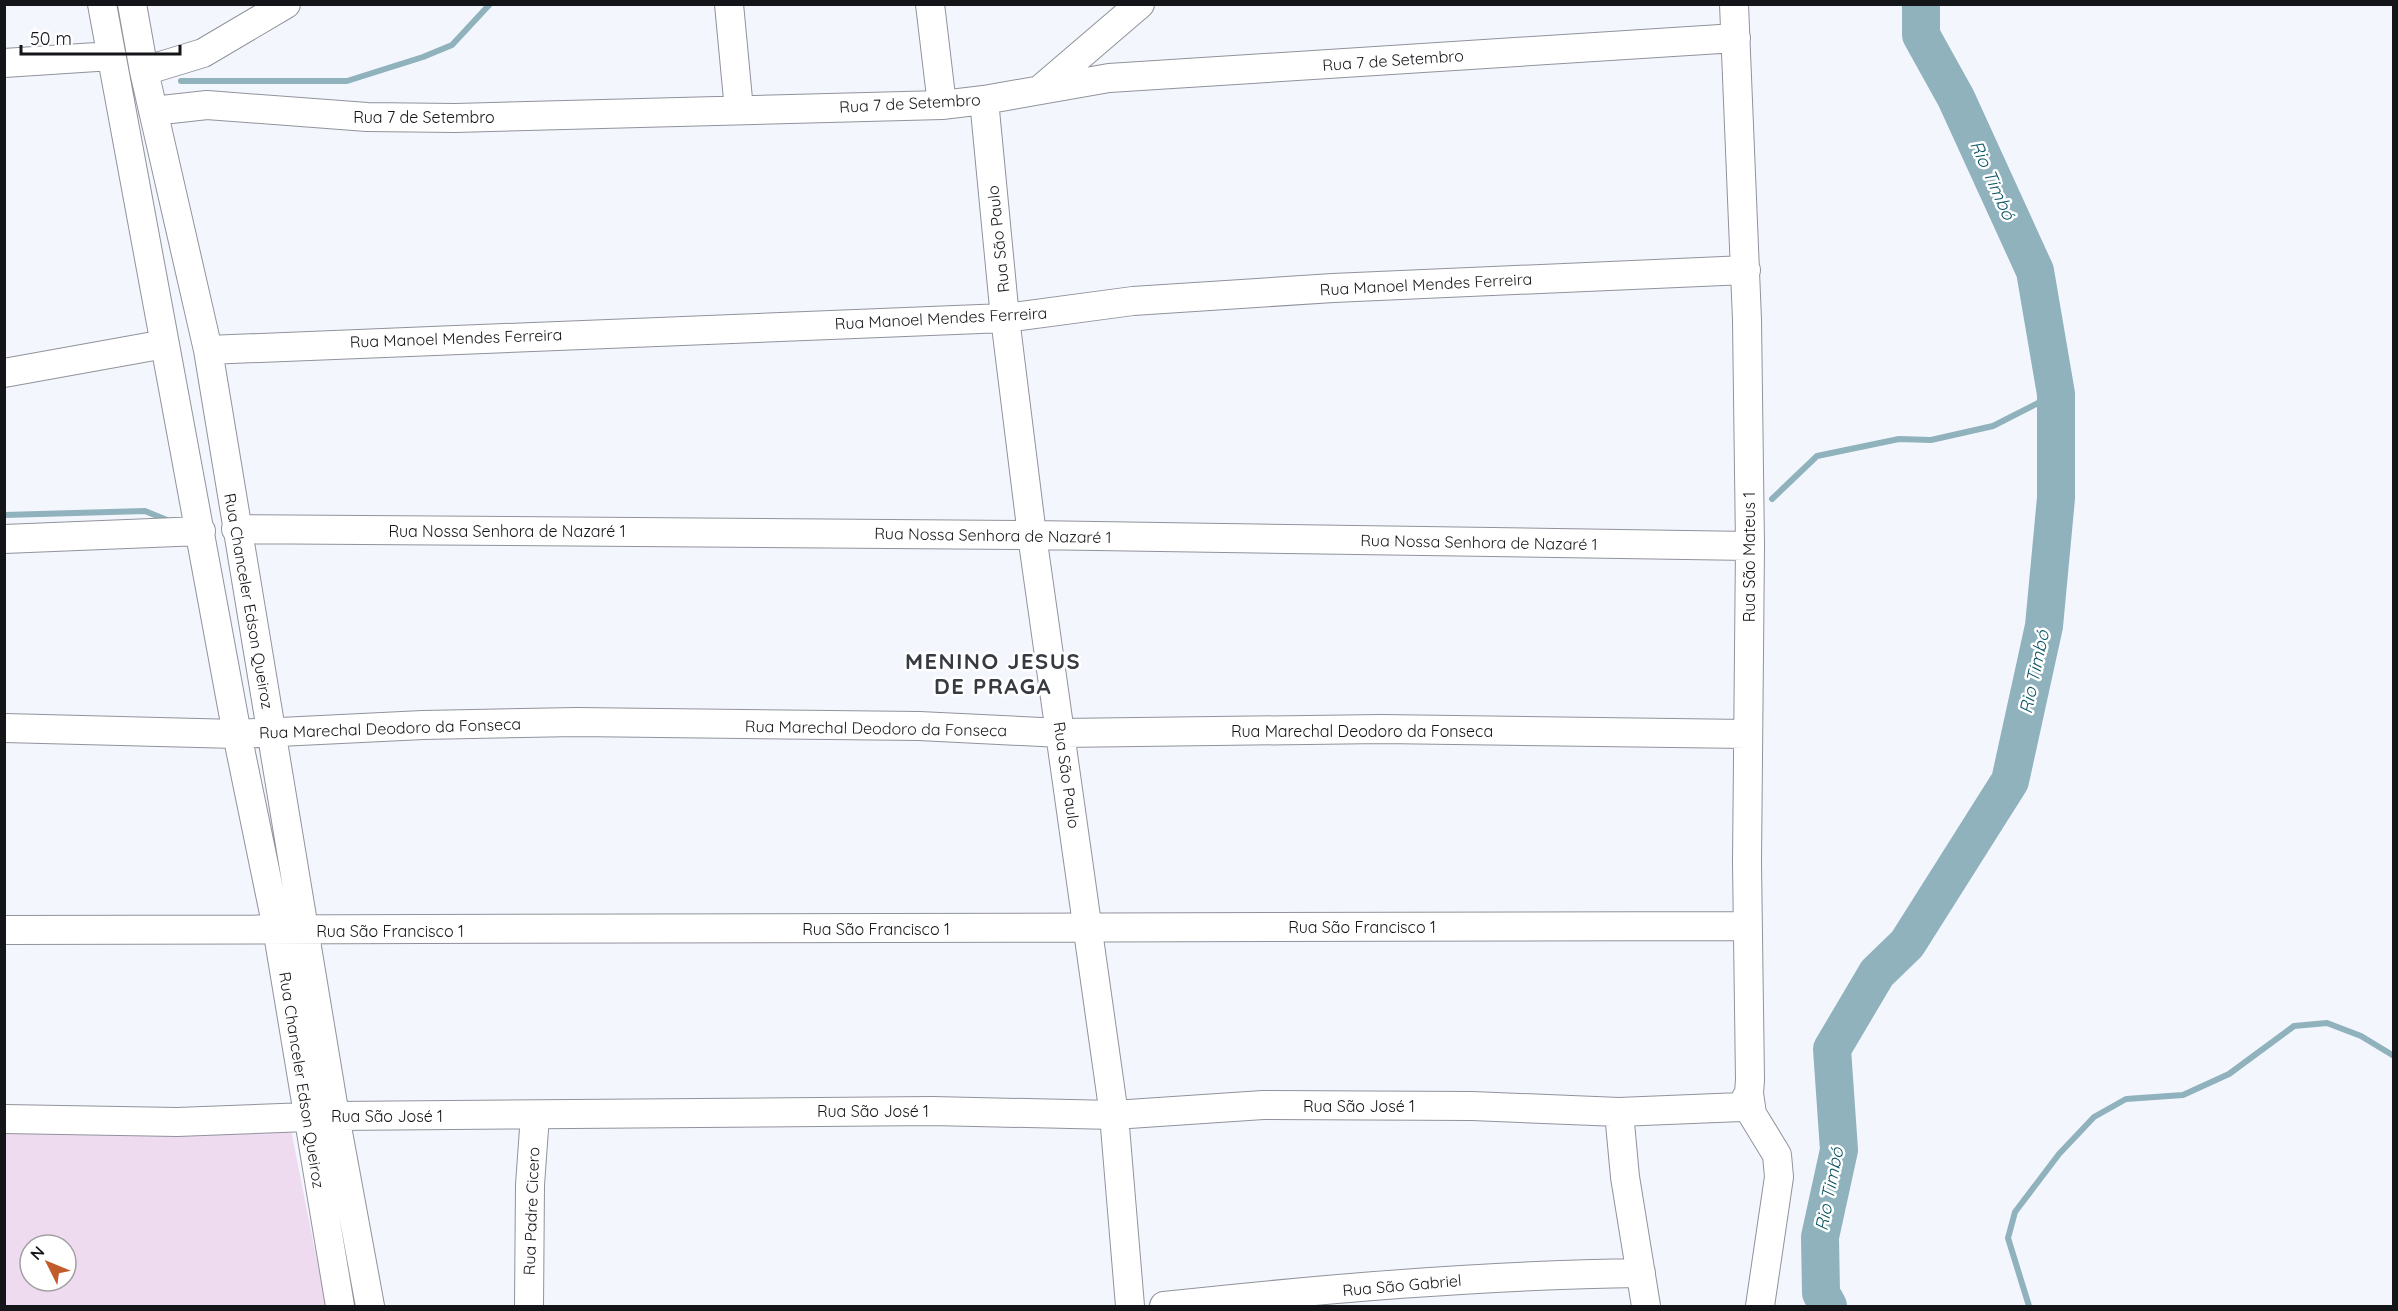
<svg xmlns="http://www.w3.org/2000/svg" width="2398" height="1311" font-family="Quicksand,sans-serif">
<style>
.green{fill:#efdbf0;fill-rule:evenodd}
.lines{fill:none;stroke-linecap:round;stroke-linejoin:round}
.stream{stroke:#8fb2bc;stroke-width:6}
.river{stroke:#8fb2bc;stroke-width:38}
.minor-casing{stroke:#90939b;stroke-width:30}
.minor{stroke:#fff;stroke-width:28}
.labels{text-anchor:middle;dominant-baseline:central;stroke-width:5;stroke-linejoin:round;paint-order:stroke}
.street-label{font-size:16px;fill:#141518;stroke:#fff}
.water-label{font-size:18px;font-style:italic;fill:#0d5666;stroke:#fff}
.district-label{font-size:22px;font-weight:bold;letter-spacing:1.5px;fill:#383a42;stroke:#fff}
</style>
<rect width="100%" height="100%" fill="#f4f6fe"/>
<!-- green -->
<path class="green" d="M5 1129 291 1130 326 1306H5ZM30 1245H66V1281H30Z"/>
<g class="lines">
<!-- stream -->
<path class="stream" d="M181 81H347L423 57 452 45 490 4
M1772 499 1817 456 1899 439 1931 440 1993 426 2056 394
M4 515 145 511 167 520
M2029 1306 2008 1238 2015 1212 2059 1154 2094 1117 2126 1099 2183 1095 2229 1074 2294 1026 2327 1023 2361 1036 2394 1056"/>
<!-- river -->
<path class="river" d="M1828 1306 1821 1293 1820 1237 1839 1150 1832 1049 1877 973 1907 944 2010 781 2044 626 2056 498V394L2035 271 1956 98 1921 35V4"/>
<defs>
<path id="minor" d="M102 4 237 734 277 928 340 1306
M132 4 144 71 208 350 335 1116 370 1306
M729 4 739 110
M930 4 942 105
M4 63 112 56
M144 71 203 53 286 4
M1042 88 1140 4
M984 100 1005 318 1032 535 1114 1115 1130 1306
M153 111 207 105 367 117 455 118 942 105 984 100 1109 78 1736 38
M208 350 1005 318 1133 301 1333 288 1746 270
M4 373 165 344
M236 529 1032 535 1750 546
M4 539 201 531
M4 728 237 734 423 725 577 722 919 726 1061 733 1382 729 1747 734
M4 930 1747 926
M1749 1093 1752 1114 1777 1155 1779 1177 1760 1306
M1619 1112 1625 1177 1646 1306
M4 1119 177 1122 335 1116 932 1111 1114 1115 1263 1105 1472 1106 1619 1112 1741 1107 1749 1093 1750 1080 1747 863 1750 546 1747 320 1734 4
M529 1306 530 1185 535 1115
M1164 1306C1322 1289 1482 1275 1641 1273"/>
</defs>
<!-- minor casing -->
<use href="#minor" class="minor-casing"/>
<!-- minor -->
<use href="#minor" class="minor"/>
</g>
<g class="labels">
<!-- street labels -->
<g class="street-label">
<text transform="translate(1393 60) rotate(-4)">Rua 7 de Setembro</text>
<text transform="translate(910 103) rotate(-3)">Rua 7 de Setembro</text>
<text x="424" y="117">Rua 7 de Setembro</text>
<text transform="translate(998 239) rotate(-96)">Rua São Paulo</text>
<text transform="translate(1426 284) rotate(-3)">Rua Manoel Mendes Ferreira</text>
<text transform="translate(941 318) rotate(-3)">Rua Manoel Mendes Ferreira</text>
<text transform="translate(456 338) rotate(-2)">Rua Manoel Mendes Ferreira</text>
<text x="507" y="531">Rua Nossa Senhora de Nazaré 1</text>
<text transform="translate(993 535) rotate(1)">Rua Nossa Senhora de Nazaré 1</text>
<text transform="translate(1479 542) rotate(1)">Rua Nossa Senhora de Nazaré 1</text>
<text transform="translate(1749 557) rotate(-90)">Rua São Mateus 1</text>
<text transform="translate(249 601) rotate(80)">Rua Chanceler Edson Queiroz</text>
<text transform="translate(390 728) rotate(-2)">Rua Marechal Deodoro da Fonseca</text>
<text transform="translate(876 728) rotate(1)">Rua Marechal Deodoro da Fonseca</text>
<text x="1362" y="731">Rua Marechal Deodoro da Fonseca</text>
<text transform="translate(1067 775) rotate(82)">Rua São Paulo</text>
<text x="1362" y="927">Rua São Francisco 1</text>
<text x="876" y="929">Rua São Francisco 1</text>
<text x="390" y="931">Rua São Francisco 1</text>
<text transform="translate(302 1080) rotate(81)">Rua Chanceler Edson Queiroz</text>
<text x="1359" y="1106">Rua São José 1</text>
<text x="873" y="1111">Rua São José 1</text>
<text x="387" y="1116">Rua São José 1</text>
<text transform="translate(531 1211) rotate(-88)">Rua Padre Cicero</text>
<text transform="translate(1402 1285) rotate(-5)">Rua São Gabriel</text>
</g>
<!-- water labels -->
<g class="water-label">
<text transform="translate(1993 180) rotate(66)">Rio Timbó</text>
<text transform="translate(2034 672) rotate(-78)">Rio Timbó</text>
<text transform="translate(1829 1189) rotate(-79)">Rio Timbó</text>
</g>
<!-- district labels -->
<g class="district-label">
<text x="993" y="661">MENINO JESUS<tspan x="993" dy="25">DE PRAGA</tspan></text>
</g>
</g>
<!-- border -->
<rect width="2398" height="1311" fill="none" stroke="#141518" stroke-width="12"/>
<!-- north arrow -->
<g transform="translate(48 1263) rotate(313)"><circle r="28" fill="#ffffff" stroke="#a1a1a3" stroke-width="1.5"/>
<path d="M0-4.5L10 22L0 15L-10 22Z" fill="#c15c2a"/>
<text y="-9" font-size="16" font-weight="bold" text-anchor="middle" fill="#141518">N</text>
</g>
<!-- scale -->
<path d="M21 45v9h159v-9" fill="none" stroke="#141518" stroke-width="3"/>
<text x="30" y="45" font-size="18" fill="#141518" stroke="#ffffff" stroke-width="4.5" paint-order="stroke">50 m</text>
</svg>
